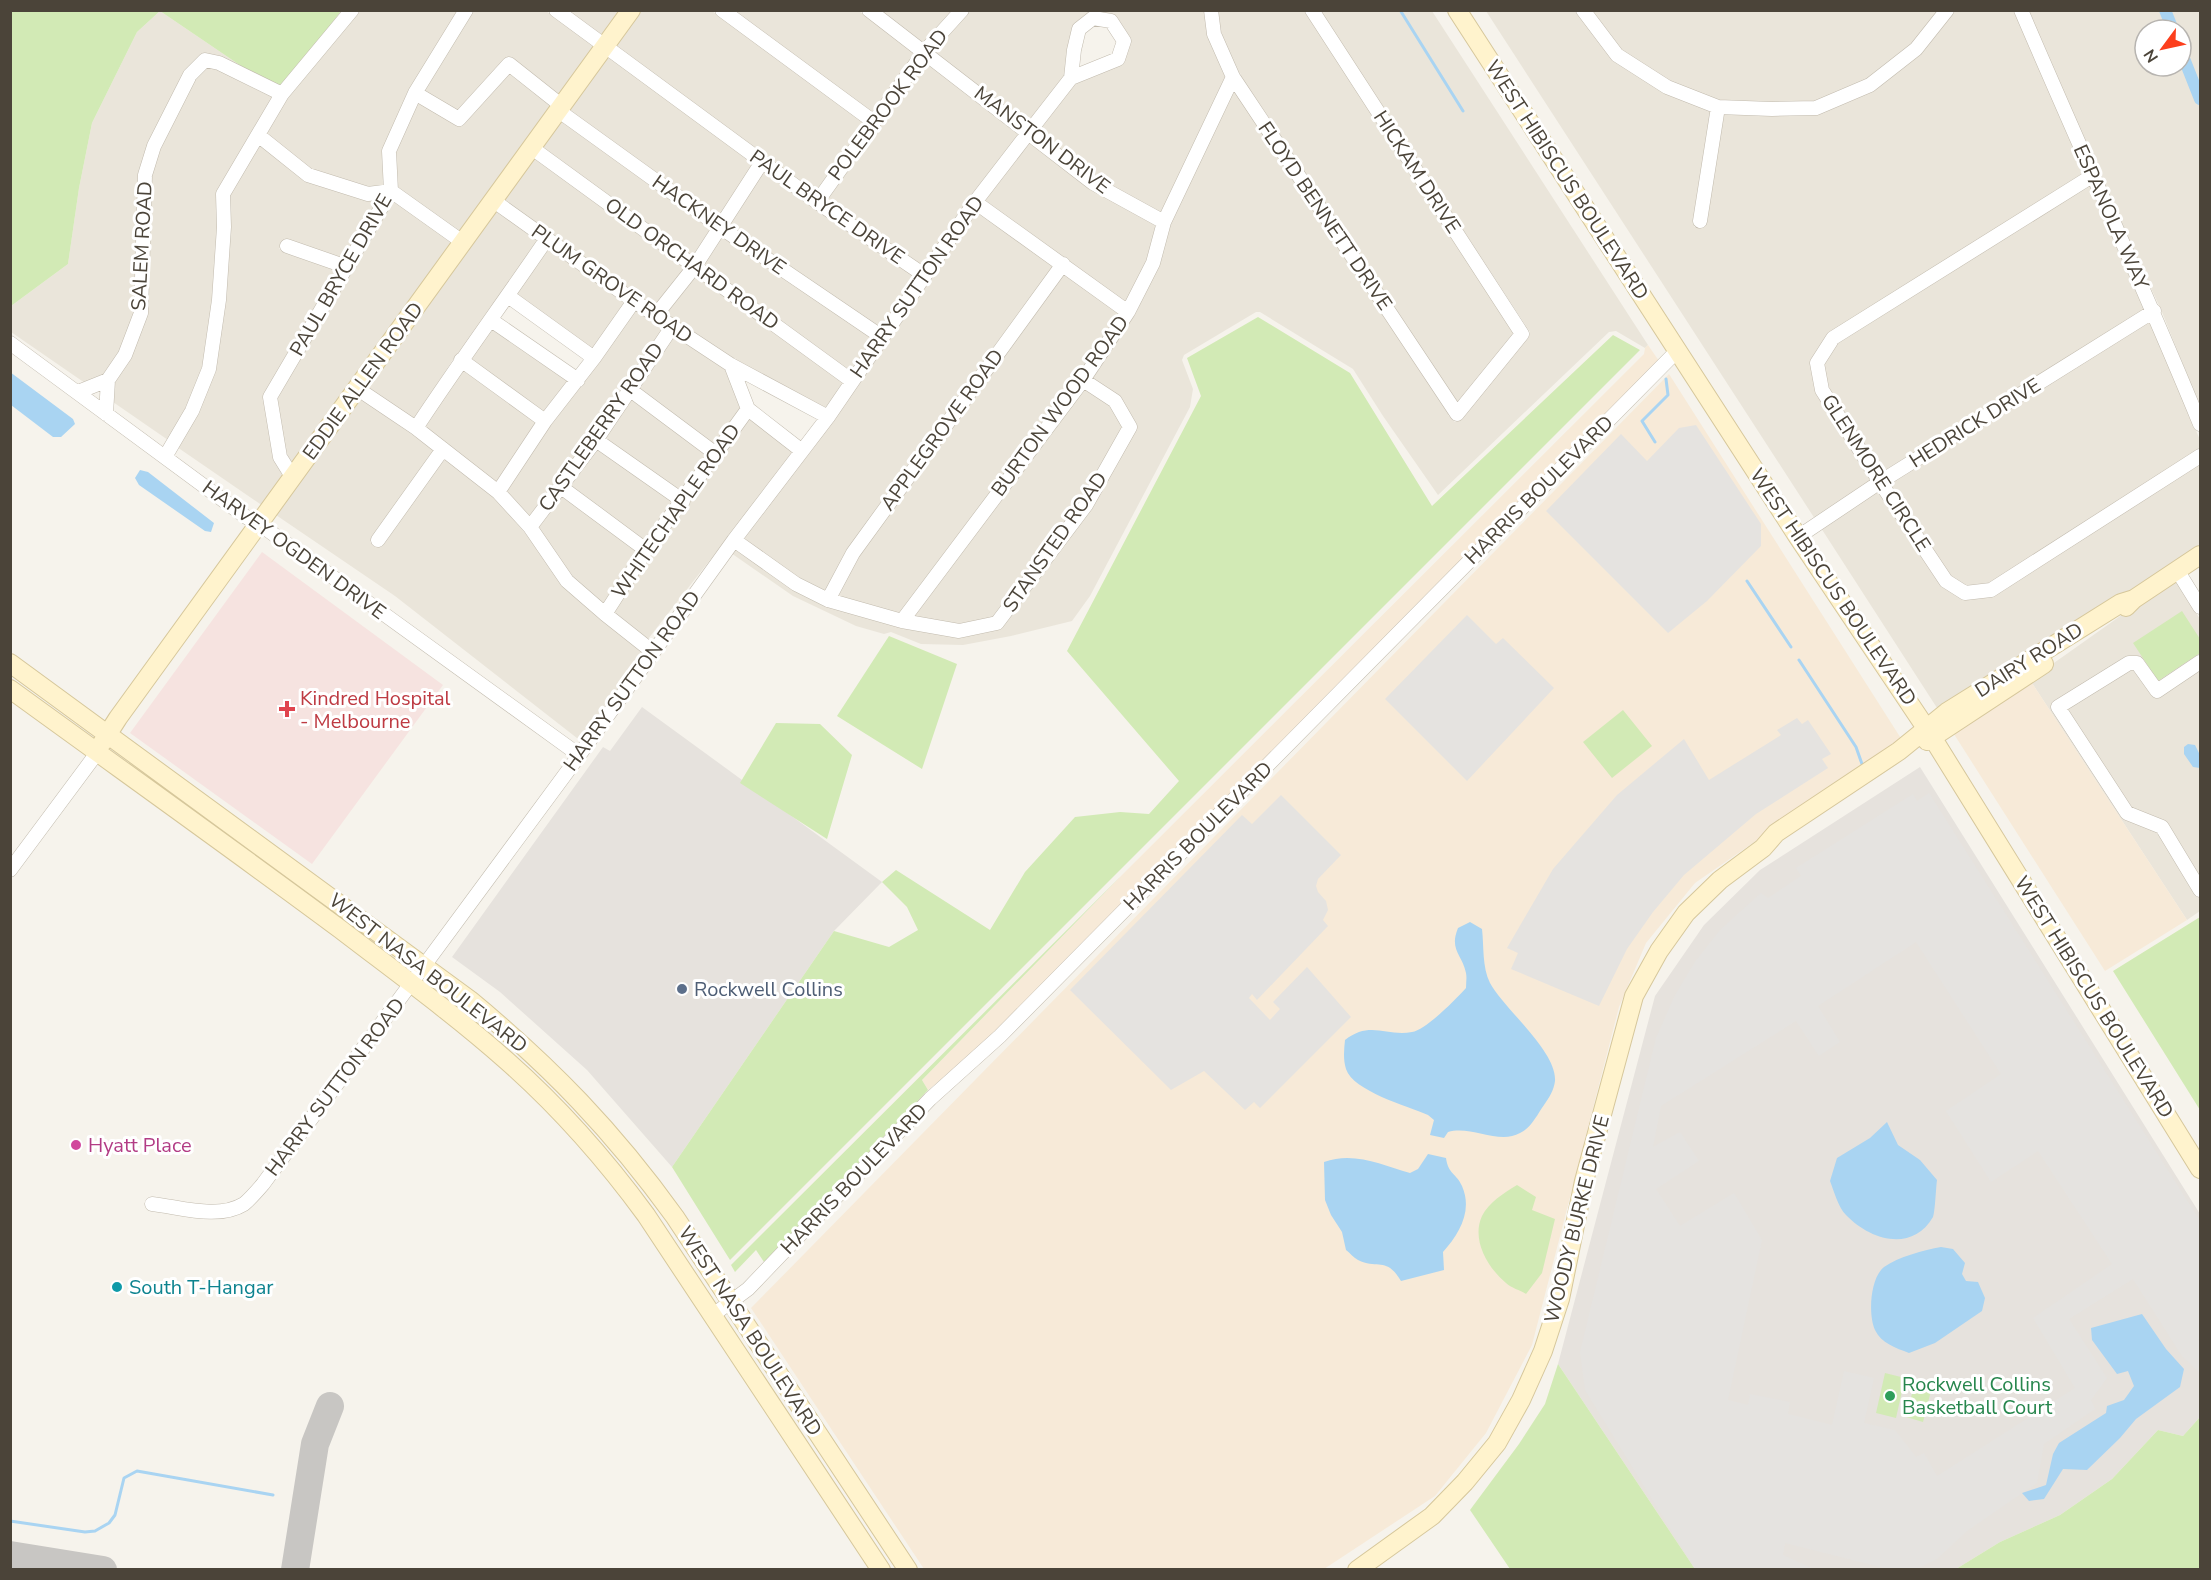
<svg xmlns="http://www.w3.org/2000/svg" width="2211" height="1580" font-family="'Nunito Sans',sans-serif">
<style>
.residential{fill:#eae5da;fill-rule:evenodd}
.commercial{fill:#f7ead8}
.industrial{fill:#e6e2dd}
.medical{fill:#f6e3e0}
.green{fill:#d2eab5}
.parking{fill:#e5e3e0;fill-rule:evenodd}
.water{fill:#a9d4f2}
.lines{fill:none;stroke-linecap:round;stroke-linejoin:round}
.stream{stroke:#a9d4f2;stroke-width:3}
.canal{stroke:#a9d4f2;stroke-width:12}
.taxiway{stroke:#c8c6c3;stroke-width:28}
.street-casing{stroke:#c2bbae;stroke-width:15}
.secondary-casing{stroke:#d6c79b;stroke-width:20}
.street{stroke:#fff;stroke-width:14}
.secondary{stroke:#fff3cd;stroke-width:18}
.health-dot{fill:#e0444e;stroke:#fff;stroke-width:2}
.service-dot{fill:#5c6f8a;stroke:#fff;stroke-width:2}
.hotel-dot{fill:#d1479c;stroke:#fff;stroke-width:2}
.culture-dot{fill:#0f9aa8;stroke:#fff;stroke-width:2}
.leisure-dot{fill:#2e9e5b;stroke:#fff;stroke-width:2}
.labels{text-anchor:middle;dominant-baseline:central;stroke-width:6;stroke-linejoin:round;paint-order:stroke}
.street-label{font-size:20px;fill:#4b4439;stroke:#fff}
.health-label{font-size:20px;fill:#be3a42;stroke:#fff;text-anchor:start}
.service-label{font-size:20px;fill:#4e5e75;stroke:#fff;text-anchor:start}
.hotel-label{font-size:20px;fill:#b23c85;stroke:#fff;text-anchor:start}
.culture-label{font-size:20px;fill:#0d838f;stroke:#fff;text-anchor:start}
.leisure-label{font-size:20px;fill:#27864d;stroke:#fff;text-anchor:start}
</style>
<rect width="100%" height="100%" fill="#f6f3ec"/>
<!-- residential -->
<path class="residential" d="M160 11 247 70 207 55 148 144 135 313 120 353 104 376 85 383 11 332V306L68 264 79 188 92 123 137 32Z
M360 11H459L406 95 385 186 370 188 311 170 265 134 287 97Z
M473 11H546L596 46 561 97 513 60 459 111 423 91Z
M567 11H624L604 37Z
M638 11H712L866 123 816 194 613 43Z
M732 11H859L916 54 873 113Z
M879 11H954L923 44Z
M970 11H1205L1226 78 1161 214 1097 178 1037 130 1074 83 1130 42 1094 12 1065 76 1028 123 932 51Z
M1217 11H1305L1514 334 1457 404 1240 76 1241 74 1238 72 1220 32Z
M1320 11H1432L1648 345 1645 348 1616 331 1609 332 1438 495 1383 416 1353 369 1260 312H1256L1184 355 1182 360 1193 389 1190 407 1090 596 1072 621 1011 636 963 645 921 644 891 632 884 634 856 626 793 596 731 553 735 548 792 589 903 628 998 629 1135 430 1091 378 1137 311 1169 224 1234 89 1449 414 1448 415 1455 422 1457 421 1530 335V332Z
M1486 11H1575L1612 59 1712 111 1694 227H1705L1723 113 1815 114 1921 52 1954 11H2014L2085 174 1830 334 1812 361 1872 481 1815 519Z
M1590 11H1940L1912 45 1867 80 1815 102 1773 104 1720 101 1670 82 1621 51Z
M2028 11H2200V407L2162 312 2100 177ZM2145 30H2181V66H2145Z
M606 53 754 164 719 219 567 109Z
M924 61 1020 133 923 267 825 200Z
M206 67 216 69 274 97 249 136 218 228 213 300 203 368 187 409 168 440 113 402 114 382 131 356 151 176 159 147 195 78Z
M509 72 554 108 463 234 397 188 395 151 417 102 456 124Z
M559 119 712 229 694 258 540 146Z
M1029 140 1157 225 1148 262 1127 303 984 200Z
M259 144 305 181 381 198 345 260 285 239 279 249 339 271 264 395 285 478 263 506 177 447 198 413 229 195Z
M533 156 687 268 655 307 502 200Z
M764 171 809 204 916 277 881 328 728 225Z
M2089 184 2146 309 1882 474 1828 388 1824 364 1837 342Z
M393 200 456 244 293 467 286 455 276 398Z
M495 210 538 242 486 317 452 361 414 420 367 387Z
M977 210 1055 266 825 592 799 579 742 538Z
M722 236 874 338 851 372 703 264Z
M547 248 626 303 593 350 516 295Z
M1064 272 1120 314 1075 382 900 614 836 596 858 555Z
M696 274 844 382 826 409 736 361 735 358 732 359 664 314Z
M635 309 664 329 591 437 530 518 506 491 550 425Z
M2150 319 2200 440V450L1990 584 1967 587 1951 577 1888 484Z
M492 328 569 381 544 413 469 358Z
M673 335 726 369 741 409 715 446 637 387Z
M462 368 537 423 497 484 423 426Z
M1084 388 1110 405 1123 428 1080 502 994 618 960 625 912 617Z
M359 397 435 451 370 542 380 547 444 458 494 497 597 617 645 653 582 742 395 596 273 513Z
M630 397 708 456 681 493 604 438Z
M749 418 794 453 648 639 613 612 654 549Z
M596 448 674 503 645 542 569 485Z
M2200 463V546L1939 711 1821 528 1878 490 1965 599Z
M562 495 638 552 604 605 572 577 537 527Z
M2174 578 2200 619V656L2159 683 2142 659 2055 703 2122 816 2157 831 2200 899V911L2187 920 2030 680Z
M2130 668 2134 669 2152 695 2200 669V878L2167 823 2131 808 2066 709Z"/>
<!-- commercial -->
<path class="commercial" d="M1648 345 1659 361 997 1034 928 1090 922 1080 1120 877 1644 354 1645 348Z
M1669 374 1902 740 1695 883 1646 943 1619 1007 1532 1345 1486 1433 1435 1496 1324 1569H924L751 1308Z
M2030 680 2187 920 2105 971 1952 731Z"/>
<!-- industrial -->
<path class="industrial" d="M642 707 882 882 834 931 672 1167 587 1070 500 992 452 957 603 747 610 751Z
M1920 767 2200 1214V1417L2183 1436 2158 1430 2112 1479 2060 1515 2000 1542 1956 1569H1695L1558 1364 1655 996 1704 925 1760 870Z"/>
<!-- medical -->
<path class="medical" d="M262 552 443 685 312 864 130 733Z"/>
<!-- green -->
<path class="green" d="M11 11H341L310 53 281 87 247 70 160 11 137 32 92 123 79 188 68 264 11 306Z
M1258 317 1350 373 1432 506 1613 335 1640 350 730 1260 672 1167 834 931 889 947 918 930 907 907 882 882 896 870 990 930 1025 872 1075 817 1120 812 1149 814 1179 781 1067 651 1201 396 1187 358Z
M2182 611 2200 639V653L2158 681 2133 643Z
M889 636 957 664 922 769 837 716Z
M1623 710 1652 746 1612 778 1583 742Z
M776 723 820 724 852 755 827 839 740 783Z
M1120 877 922 1080 928 1090 764 1262 756 1250 735 1272 731 1265Z
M2200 917V1110L2113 971Z
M1517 1185 1536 1197 1532 1210 1555 1219 1542 1273 1526 1294C1520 1290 1511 1288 1506 1283 1488 1268 1471 1240 1482 1216 1489 1202 1504 1193 1517 1185Z
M1558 1364 1695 1569H1510L1470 1510 1519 1444 1545 1404Z
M1885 1373 1905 1378 1896 1418 1876 1413Z
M1914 1386 1931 1391 1923 1422 1906 1417Z
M2200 1417V1569H1956L2000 1542 2060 1515 2112 1479 2158 1430 2183 1436Z"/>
<!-- parking -->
<path class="parking" d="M1696 425 1761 524V546L1707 601 1668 633 1546 511 1621 434 1647 461 1679 428Z
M1467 615 1496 644 1503 638 1554 688 1467 781 1385 699Z
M1797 718 1802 724 1808 720 1831 754 1822 759 1828 768 1756 814 1684 875 1653 912 1627 949 1599 1006 1511 969 1518 953 1507 948 1553 869 1617 795 1684 739 1709 780 1781 735 1777 730Z
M1929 793 2200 1221V1337L2198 1340 2200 1343V1373L2182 1356 2133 1279 2069 1319 2107 1378 2091 1400 2095 1409 2044 1444 2037 1483 1967 1531 1937 1559 1917 1569H1888L1785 1543 1783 1555 1814 1569H1695L1585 1390 1580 1352 1656 1038 1675 995 1695 962 1720 930 1761 893 1768 898 1801 876 1796 868 1913 794 1917 801ZM1916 942 2001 1074 1946 1111 1991 1182 2038 1151 2112 1264 2033 1318 2075 1388 1937 1476 1924 1453 1916 1457 1895 1430 1864 1423 1874 1378 1844 1371 1832 1425 1788 1414 1790 1402 1750 1394 1748 1405 1728 1400 1762 1240 1734 1193 1680 1226 1656 1189 1699 1161 1680 1132 1653 1147 1661 1106 1796 1021 1819 1056 1840 1042 1818 1006Z
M1281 795 1341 855 1318 879 1316 886 1318 892 1326 901 1328 910 1323 920 1328 926 1257 1000 1252 994 1249 998 1270 1020 1280 1009 1273 1002 1307 967 1351 1017 1260 1108 1254 1102 1245 1110 1204 1071 1171 1090 1070 990 1242 815 1252 824Z"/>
<!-- water -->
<path class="water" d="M10 372 73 419 75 424 61 437H53L11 405Z
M140 470 148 472 214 523 211 532 205 531 139 485 135 478Z
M2188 744 2195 745 2200 755V768L2193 767 2184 754V747Z
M1470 922 1482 929C1484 946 1482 967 1490 983 1504 1009 1557 1051 1555 1081 1554 1090 1549 1098 1544 1105 1537 1115 1531 1128 1520 1133 1499 1145 1471 1125 1448 1132L1444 1138 1430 1135 1434 1120 1428 1115C1407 1106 1353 1091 1346 1069 1343 1059 1344 1050 1345 1040 1370 1020 1387 1037 1412 1032 1426 1030 1456 999 1466 988 1466 983 1467 978 1466 973 1462 954 1449 950 1458 928Z
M1887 1122 1898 1145 1920 1160 1937 1180C1936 1187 1935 1213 1933 1217 1912 1253 1870 1240 1846 1215 1838 1207 1834 1191 1830 1181L1837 1158 1870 1138Z
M1428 1154 1446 1158C1448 1174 1457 1174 1462 1186 1473 1211 1459 1234 1443 1252L1444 1270 1401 1281C1386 1256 1379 1270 1358 1260 1354 1258 1350 1253 1346 1250L1342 1232 1331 1215 1325 1200 1324 1162C1354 1151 1382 1165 1410 1173L1418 1169Z
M1941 1247 1953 1249 1965 1263 1962 1274 1966 1281 1978 1282 1985 1298 1982 1311 1935 1343 1909 1353C1896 1348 1881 1343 1875 1330 1868 1315 1870 1278 1884 1267 1898 1257 1924 1250 1941 1247Z
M2142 1314 2166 1349 2184 1369 2180 1387 2136 1419 2120 1438 2087 1470 2063 1469 2044 1499 2029 1501 2022 1493 2046 1485 2053 1454 2059 1443 2106 1413 2107 1406 2124 1400 2134 1386 2128 1371 2117 1374 2092 1340 2091 1328Z"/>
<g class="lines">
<!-- stream -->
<path class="stream" d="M1400 10 1463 111
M1655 442 1642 421 1668 395 1666 379
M1747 581 1791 647
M1799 660 1856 747 1862 764
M10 1521 85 1532 95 1531 109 1523 115 1515 124 1478 137 1471 273 1495"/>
<!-- canal -->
<path class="canal" d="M2165 10 2173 30
M2181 51 2200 99"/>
<!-- taxiway -->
<path class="taxiway" d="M10 1555 103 1570
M295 1570 315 1444 330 1406"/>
<defs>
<path id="street" d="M556 10 817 202 924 275
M722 10 874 122
M869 10 1093 183 1164 222
M1211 10 1214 34 1233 77 1457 414 1522 334 1312 10
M1583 10 1617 55 1667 87 1718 107 1772 109 1816 108 1870 85 1916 49 1947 10
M2021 10C2080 148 2143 285 2200 424
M415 93 459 119 509 64 562 106
M559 111 720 227 882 337
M258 135 308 175 368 194 391 191 464 243
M532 148 852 381
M2092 176 1833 338 1817 363 1822 390 1880 482 1946 581 1965 593 1991 590 2200 456
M494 201 634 301 731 365 828 417
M817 202 924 52 962 10
M975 202 1128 312
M1700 221 1718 107
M287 246 347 267
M508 296 594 358
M656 315 695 266 762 162
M491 320 578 380
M10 343 246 517 258 523 579 755
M461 360 545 421
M731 365 748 409 802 451
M108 380 125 355 141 313 145 175 154 146 190 75 205 60 219 63 282 94
M358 389 416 428 498 492 530 527 567 581 605 614 653 652
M629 389 716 454
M78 392 108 380 106 414
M416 428C458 364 503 303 546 240
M596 440 683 501
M165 457 192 411 209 369 219 300 224 227 223 194 282 94 352 10
M293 478 280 457 270 397 391 191 389 151 415 93 466 10
M561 487 646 550
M498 492 545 421 594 358 634 301
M530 527 596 440 672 327
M1798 537 1880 482 2154 311
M378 540 443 449
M734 540 796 584 828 600 902 621 959 631 997 623 1086 505 1130 427 1115 401 1083 380
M2177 570 2200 607
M828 600 853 553 1063 264
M605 614 646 550 748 409
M902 621 1083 380 1128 312 1153 263 1164 222 1233 77
M2200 662 2157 691 2137 663H2129L2058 707 2127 813 2162 827 2200 890
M10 870 97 753
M152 1204C180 1207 218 1220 244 1204 251 1198 257 1191 263 1184L567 772 734 540 828 417 975 202 1029 132 1071 78 1118 59 1124 41 1111 21 1093 18 1079 29 1074 50 1071 78
M713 1315 748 1289 930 1099 1000 1036 1677 351"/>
<path id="secondary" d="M1457 10 1798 537 1932 737 2200 1169
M2126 607 2134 599 2200 555
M10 663 470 1000C552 1068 613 1131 675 1217L908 1570
M10 689C120 769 231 848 340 929 396 972 454 1014 507 1061 559 1107 605 1159 646 1215L881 1570
M1927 741 2044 664
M102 743 118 718 631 10
M1357 1570 1432 1516 1465 1482 1497 1443 1521 1400 1543 1351 1560 1299 1584 1181 1634 996 1659 951 1686 913 1720 880 1763 848 1776 833 1899 751 1947 712 2121 603 2134 599"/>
</defs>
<!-- street casing -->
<use href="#street" class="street-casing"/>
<!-- secondary casing -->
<use href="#secondary" class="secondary-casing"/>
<!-- street -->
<use href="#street" class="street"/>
<!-- secondary -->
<use href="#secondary" class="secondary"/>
</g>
<!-- markers -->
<path class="health-dot" d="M284 700h6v6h6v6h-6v6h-6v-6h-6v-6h6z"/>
<circle class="service-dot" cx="682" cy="989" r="6"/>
<circle class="hotel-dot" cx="76" cy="1145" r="6"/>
<circle class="culture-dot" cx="117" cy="1287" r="6"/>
<circle class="leisure-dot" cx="1890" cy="1396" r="6"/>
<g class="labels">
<!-- street labels -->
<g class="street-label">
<text transform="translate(888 105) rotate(-53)">POLEBROOK ROAD</text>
<text transform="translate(1042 140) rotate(37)">MANSTON DRIVE</text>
<text transform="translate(1417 172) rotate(57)">HICKAM DRIVE</text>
<text transform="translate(1567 180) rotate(57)">WEST HIBISCUS BOULEVARD</text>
<text transform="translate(827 207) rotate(35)">PAUL BRYCE DRIVE</text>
<text transform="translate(1325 216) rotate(56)">FLOYD BENNETT DRIVE</text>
<text transform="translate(2111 217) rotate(66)">ESPANOLA WAY</text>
<text transform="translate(719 225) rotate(35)">HACKNEY DRIVE</text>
<text transform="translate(142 246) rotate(-87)">SALEM ROAD</text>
<text transform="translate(692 264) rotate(36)">OLD ORCHARD ROAD</text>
<text transform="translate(341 275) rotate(-60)">PAUL BRYCE DRIVE</text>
<text transform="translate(612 284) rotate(35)">PLUM GROVE ROAD</text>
<text transform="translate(917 287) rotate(-55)">HARRY SUTTON ROAD</text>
<text transform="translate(363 381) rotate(-54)">EDDIE ALLEN ROAD</text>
<text transform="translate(1060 406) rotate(-54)">BURTON WOOD ROAD</text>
<text transform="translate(1975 423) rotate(-32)">HEDRICK DRIVE</text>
<text transform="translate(601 427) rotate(-55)">CASTLEBERRY ROAD</text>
<text transform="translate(942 430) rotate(-54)">APPLEGROVE ROAD</text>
<text transform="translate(1876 473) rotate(57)">GLENMORE CIRCLE</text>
<text transform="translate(1539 490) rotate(-45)">HARRIS BOULEVARD</text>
<text transform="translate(676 511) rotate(-55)">WHITECHAPLE ROAD</text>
<text transform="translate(1055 542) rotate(-55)">STANSTED ROAD</text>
<text transform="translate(294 550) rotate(36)">HARVEY OGDEN DRIVE</text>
<text transform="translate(1833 587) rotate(56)">WEST HIBISCUS BOULEVARD</text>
<text transform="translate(2029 660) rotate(-32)">DAIRY ROAD</text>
<text transform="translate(632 681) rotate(-54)">HARRY SUTTON ROAD</text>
<text transform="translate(1198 836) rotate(-45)">HARRIS BOULEVARD</text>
<text transform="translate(428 973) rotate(38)">WEST NASA BOULEVARD</text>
<text transform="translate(2094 997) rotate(58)">WEST HIBISCUS BOULEVARD</text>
<text transform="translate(335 1087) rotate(-53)">HARRY SUTTON ROAD</text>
<text transform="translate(854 1179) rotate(-46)">HARRIS BOULEVARD</text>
<text transform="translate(1577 1219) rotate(-76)">WOODY BURKE DRIVE</text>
<text transform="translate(750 1331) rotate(57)">WEST NASA BOULEVARD</text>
</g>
<!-- health labels -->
<g class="health-label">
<text x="300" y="698">Kindred Hospital<tspan x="300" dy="23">- Melbourne</tspan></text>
</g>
<!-- service labels -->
<g class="service-label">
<text x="694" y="989">Rockwell Collins</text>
</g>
<!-- hotel labels -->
<g class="hotel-label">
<text x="88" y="1145">Hyatt Place</text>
</g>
<!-- culture labels -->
<g class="culture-label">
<text x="129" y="1287">South T-Hangar</text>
</g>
<!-- leisure labels -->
<g class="leisure-label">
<text x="1902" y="1384">Rockwell Collins<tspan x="1902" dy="23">Basketball Court</tspan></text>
</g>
</g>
<!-- border -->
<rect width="2211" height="1580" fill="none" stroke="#4b4439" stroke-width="24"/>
<!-- north arrow -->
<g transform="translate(2163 48) rotate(237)"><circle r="28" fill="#ffffff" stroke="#b7b4b0" stroke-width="1.5"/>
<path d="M0-4.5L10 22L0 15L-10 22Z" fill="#fc3f1d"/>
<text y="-9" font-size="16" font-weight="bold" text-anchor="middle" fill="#4b4439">N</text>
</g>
</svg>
